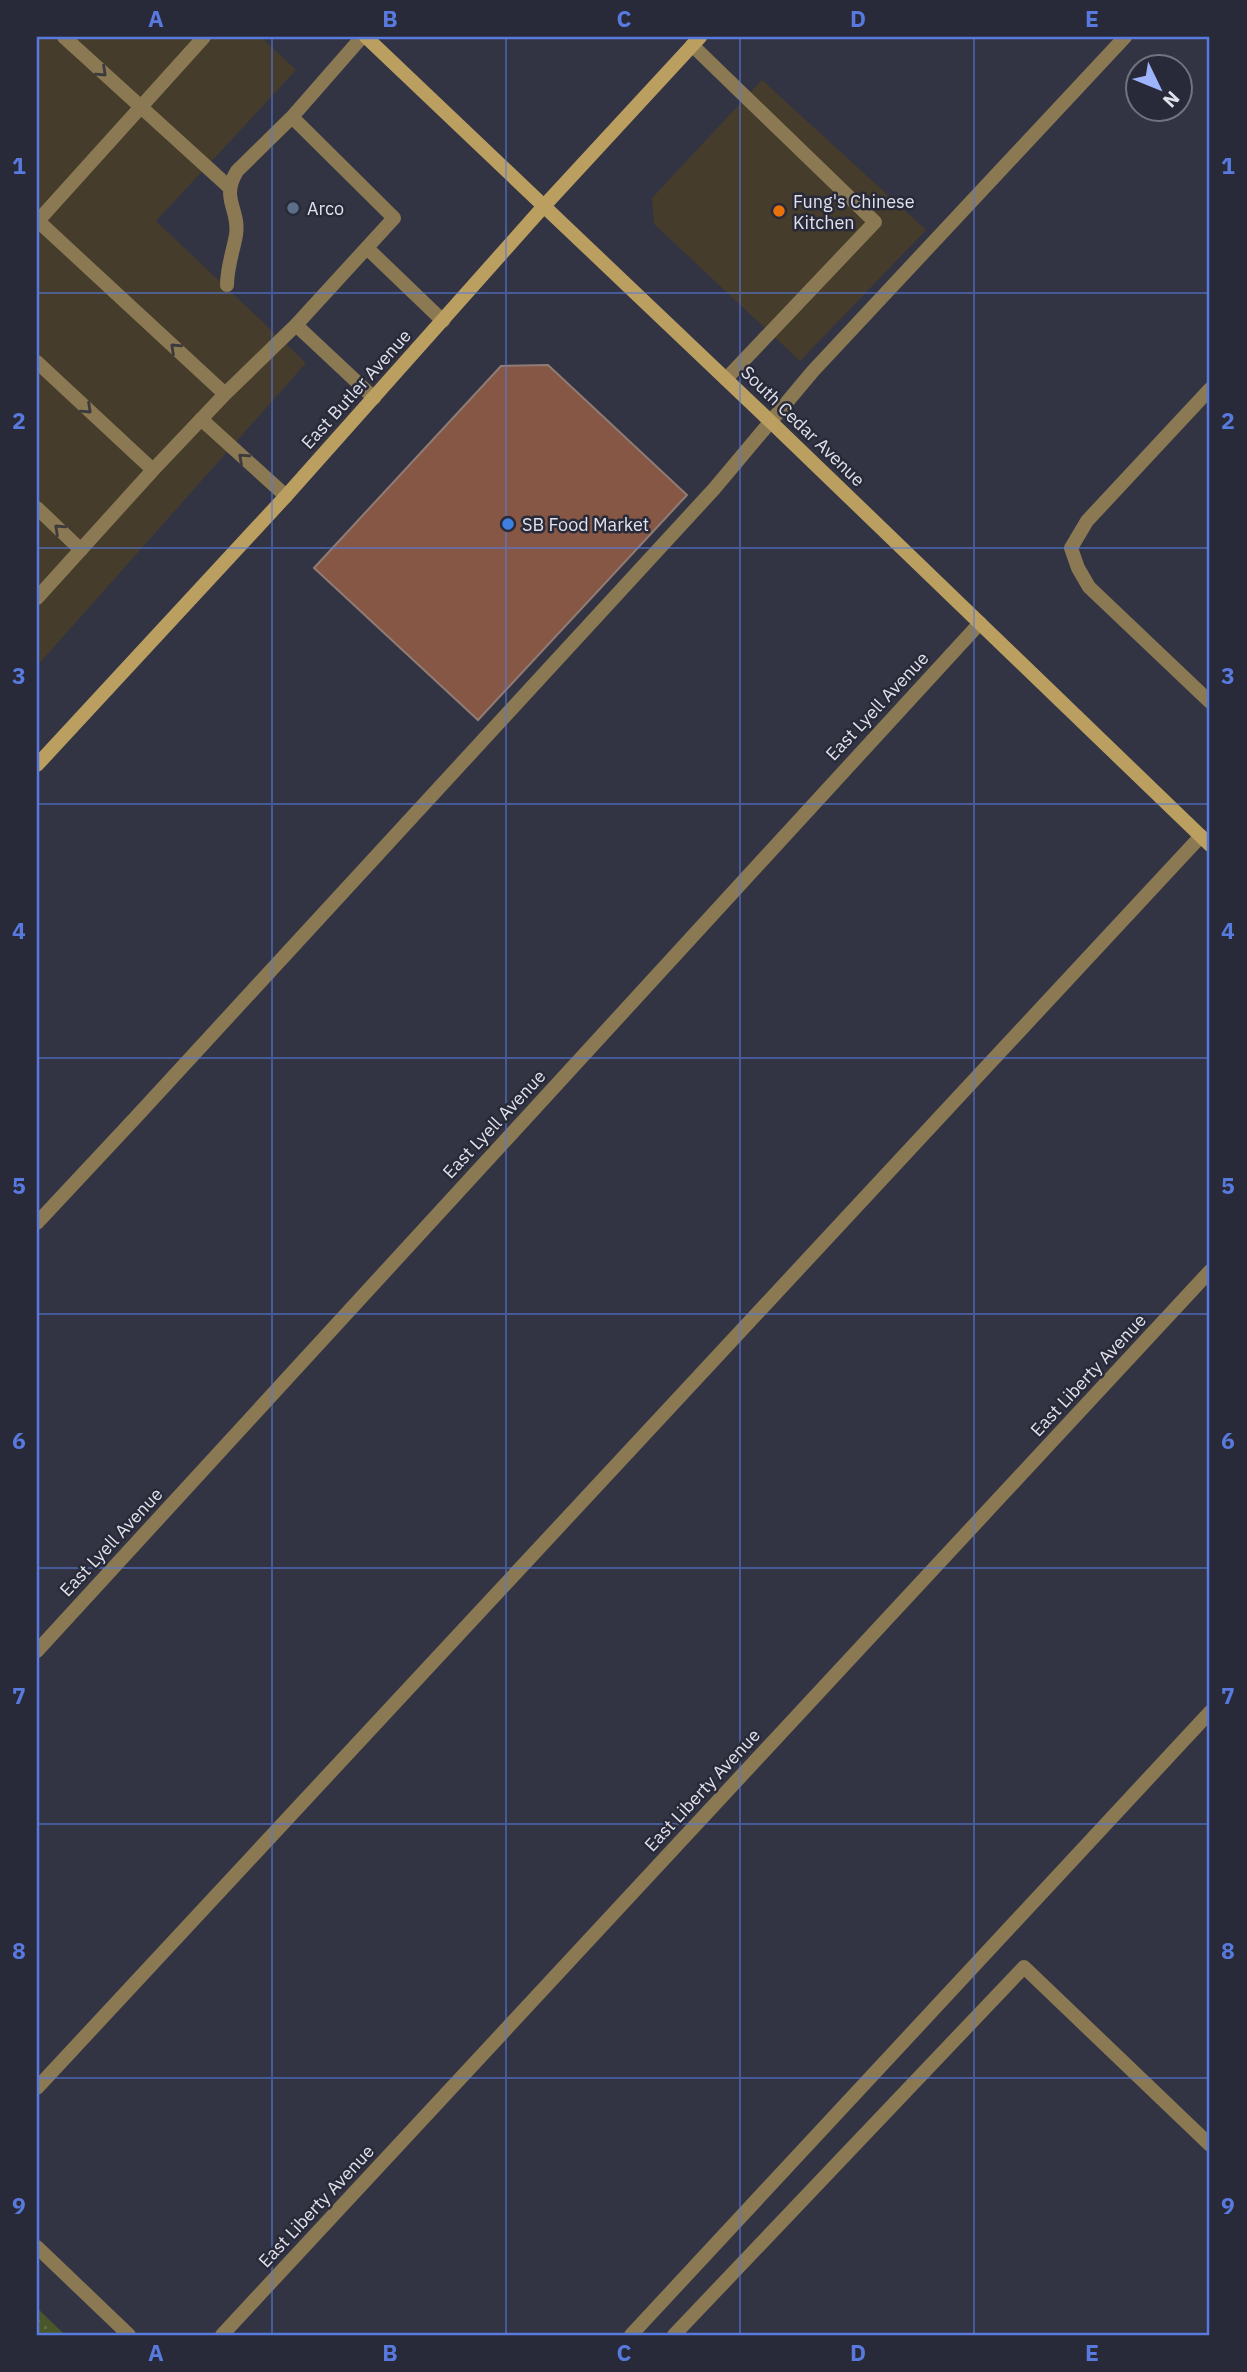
<svg xmlns="http://www.w3.org/2000/svg" width="1247" height="2372" font-family="'IBM Plex Sans',sans-serif">
<style>
.commercial{fill:#453c2b}
.park{fill:url(#park-dots)}
.building{fill:#855744;stroke:#907c74;stroke-width:2}
.lines{fill:none;stroke-linecap:round;stroke-linejoin:round}
.lane{stroke:#8a7953;stroke-width:14}
.street{stroke:#8a7953;stroke-width:14}
.secondary{stroke:#ba9f60;stroke-width:14}
.oneway{stroke:#3c3a3e}
.grid{fill:none;stroke:#587ade;stroke-width:2;stroke-opacity:0.55}
.service-dot{fill:#5c6f8a;stroke:#292a39;stroke-width:2.5}
.food-dot{fill:#e8710a;stroke:#292a39;stroke-width:2.5}
.shop-dot{fill:#3f7fe0;stroke:#292a39;stroke-width:2.5}
.labels{text-anchor:middle;dominant-baseline:central;stroke-width:5;stroke-linejoin:round;paint-order:stroke}
.poi-label{font-size:18px;fill:#e0e1eb;stroke:#292a39;text-anchor:start}
.street-label{font-size:18px;fill:#e0e1eb;stroke:#292a39}
.neatline{fill:none;stroke:#587ade;stroke-width:2.5}
.grid-label{font-size:23px;text-anchor:middle;font-weight:bold;fill:#587ade}
</style>
<defs>
<pattern id="park-dots" width="8" height="8" patternUnits="userSpaceOnUse" patternTransform="scale(1.75)"><rect width="8" height="8" fill="#4a572b"/><path d="M2 2h.1M6 6h.1" fill="none" stroke="#646f4a" stroke-width="1.8" stroke-linecap="round"/></pattern>
</defs>
<rect width="100%" height="100%" fill="#333443"/>
<!-- commercial -->
<path class="commercial" d="M37 37H261L296 70 156 221 306 363 37 666Z
M762 80 926 230 800 361 654 224 652 198Z"/>
<!-- park -->
<path class="park" d="M37 2308 65 2335H37Z"/>
<!-- building -->
<path class="building" d="M548 365 687 495 478 720 314 568 501 366Z"/>
<g class="lines">
<!-- lane -->
<path class="lane" d="M64 37 229 187
M692 45 875 222 726 379
M292 117 394 218 296 325 374 398
M38 221 225 394
M37 222 204 37
M367 248 443 321
M227 285C227 267 233 252 236 235 240 209 220 199 237 171L292 117 362 37
M37 362 153 470
M201 419 286 496
M37 508 81 550
M37 598 153 470 225 394 296 325
M37 1223 137 1116 714 489 813 371 1125 37
M37 2088 1201 836
M631 2335 1210 1712
M674 2335 1024 1967 1210 2145"/>
<!-- street -->
<path class="street" d="M1210 389 1087 521 1071 548 1078 568 1089 587 1210 702
M37 1651 980 623
M37 2247 129 2335
M222 2335 1210 1271"/>
<!-- secondary -->
<path class="secondary" d="M366 37 770 421 1210 845
M37 765 286 496 544 206 700 37"/>
</g>
<!-- one-way arrows -->
<defs><path id="oneway-chevron" d="M-2-3.5L2.5 0L-2 3.5" fill="none" stroke-width="1.6" stroke-linecap="round" stroke-linejoin="round" transform="scale(1.75)"/></defs>
<g class="oneway">
<use href="#oneway-chevron" transform="translate(102 72) rotate(43)"/>
<use href="#oneway-chevron" transform="translate(175 348) rotate(-137)"/>
<use href="#oneway-chevron" transform="translate(87 409) rotate(43)"/>
<use href="#oneway-chevron" transform="translate(243 458) rotate(-138)"/>
<use href="#oneway-chevron" transform="translate(59 529) rotate(-137)"/>
</g>
<!-- grid -->
<path class="grid" d="M272 37V2335M506 37V2335M740 37V2335M974 37V2335M37 293H1210M37 548H1210M37 804H1210M37 1058H1210M37 1314H1210M37 1568H1210M37 1824H1210M37 2078H1210"/>
<!-- markers -->
<circle class="service-dot" cx="293" cy="208" r="7"/>
<circle class="food-dot" cx="779" cy="211" r="7"/>
<circle class="shop-dot" cx="508" cy="524" r="7"/>
<g class="labels">
<!-- poi labels -->
<g class="poi-label">
<text x="793" y="201">Fung's Chinese<tspan x="793" dy="21">Kitchen</tspan></text>
<text x="307" y="208">Arco</text>
<text x="522" y="524">SB Food Market</text>
</g>
<!-- street labels -->
<g class="street-label">
<text transform="translate(356 389) rotate(-48)">East Butler Avenue</text>
<text transform="translate(803 426) rotate(44)">South Cedar Avenue</text>
<text transform="translate(877 706) rotate(-47)">East Lyell Avenue</text>
<text transform="translate(494 1124) rotate(-47)">East Lyell Avenue</text>
<text transform="translate(1088 1375) rotate(-47)">East Liberty Avenue</text>
<text transform="translate(111 1542) rotate(-47)">East Lyell Avenue</text>
<text transform="translate(702 1790) rotate(-47)">East Liberty Avenue</text>
<text transform="translate(316 2206) rotate(-47)">East Liberty Avenue</text>
</g>
</g>
<!-- border -->
<rect width="1247" height="2372" fill="none" stroke="#292a39" stroke-width="77"/>
<!-- north arrow -->
<g transform="translate(1159 88) rotate(133)"><circle r="33" fill="#292a39" stroke="#727380" stroke-width="2"/>
<path d="M0-5L12 26L0 18L-12 26Z" fill="#9eb4fd"/>
<text y="-10" font-size="19" font-weight="bold" text-anchor="middle" fill="#e0e1eb">N</text>
</g>
<rect x="38" y="38" width="1170" height="2296" class="neatline"/>
<g class="grid-label">
<text x="156" y="27">A</text>
<text x="390" y="27">B</text>
<text x="624" y="27">C</text>
<text x="858" y="27">D</text>
<text x="1092" y="27">E</text>
<text x="19" y="174">1</text>
<text x="1228" y="174">1</text>
<text x="19" y="429">2</text>
<text x="1228" y="429">2</text>
<text x="19" y="684">3</text>
<text x="1228" y="684">3</text>
<text x="19" y="939">4</text>
<text x="1228" y="939">4</text>
<text x="19" y="1194">5</text>
<text x="1228" y="1194">5</text>
<text x="19" y="1449">6</text>
<text x="1228" y="1449">6</text>
<text x="19" y="1704">7</text>
<text x="1228" y="1704">7</text>
<text x="19" y="1959">8</text>
<text x="1228" y="1959">8</text>
<text x="19" y="2214">9</text>
<text x="1228" y="2214">9</text>
<text x="156" y="2361">A</text>
<text x="390" y="2361">B</text>
<text x="624" y="2361">C</text>
<text x="858" y="2361">D</text>
<text x="1092" y="2361">E</text>
</g>
</svg>
